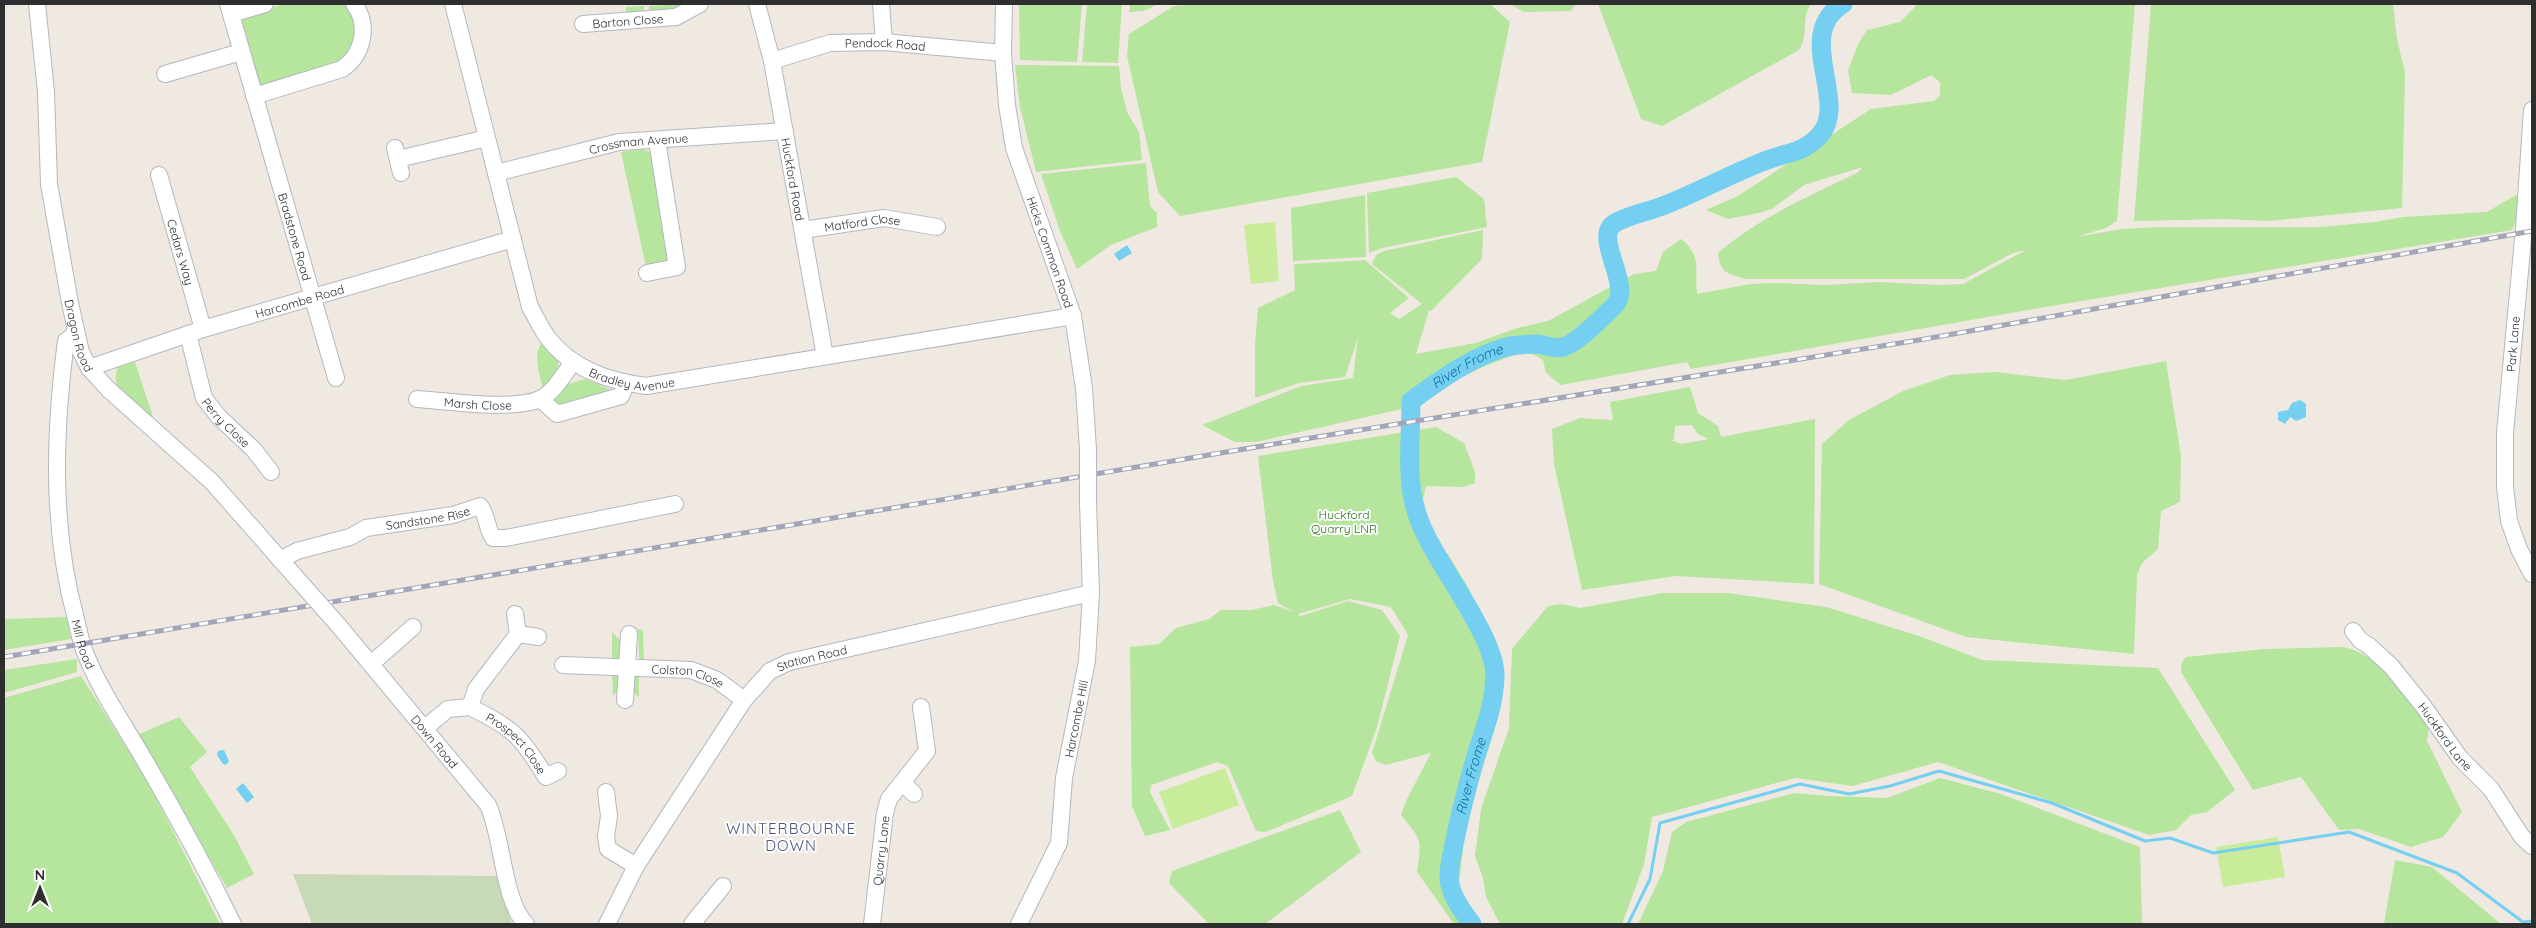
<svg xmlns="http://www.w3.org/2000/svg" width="2536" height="928" font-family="Quicksand,sans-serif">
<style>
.green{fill:#b6e59e;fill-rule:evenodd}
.cemetery{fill:#c8d9b8}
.pitch{fill:#c9ec9a}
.water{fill:#75cff0}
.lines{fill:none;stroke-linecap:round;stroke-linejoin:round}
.stream{stroke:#75cff0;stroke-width:3}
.river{stroke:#75cff0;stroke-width:19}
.minor-casing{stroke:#b4b7c1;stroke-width:18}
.minor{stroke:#fff;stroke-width:16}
.rail-casing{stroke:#a3a6b8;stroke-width:5}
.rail{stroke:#fff;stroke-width:3;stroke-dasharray:9;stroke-linecap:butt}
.minor-bridge-casing{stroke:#b4b7c1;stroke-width:18;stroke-linecap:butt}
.minor-bridge{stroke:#fff;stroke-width:16}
.labels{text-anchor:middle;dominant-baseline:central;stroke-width:4;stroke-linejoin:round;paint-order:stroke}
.street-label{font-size:12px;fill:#2e2e2e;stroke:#fff}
.park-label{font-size:12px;fill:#2c6e1b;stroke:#fff}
.water-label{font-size:14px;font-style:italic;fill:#0d6fa3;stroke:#fff}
.quarter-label{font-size:15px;letter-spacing:1px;fill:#4d5680;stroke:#fff}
</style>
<rect width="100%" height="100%" fill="#efe9e1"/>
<!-- green -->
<path class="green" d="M284 4H345L351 8 357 21 355 46 339 64 259 86 240 19 244 15Z
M683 4 685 6 674 13 649 14V6Z
M1019 4H1082L1077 62 1020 60Z
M1087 4H1122L1118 63 1082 62Z
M1130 4H1158L1144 11 1129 12Z
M1198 4H1490L1510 22 1482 162 1180 216 1158 192 1127 56 1129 34 1174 6Z
M1510 4H1576L1571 11 1524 12Z
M1598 4H1811C1801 17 1809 35 1799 50L1662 126 1641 119Z
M1918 4H2135L2117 221 2106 228 2075 237 2122 229 2162 227H2321L2375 222 2403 217 2487 212 2514 196 2522 194 2521 210 2512 230 2045 307 1691 369 1687 362 1561 385 1546 373 1543 360C1539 358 1534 354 1530 353 1506 352 1436 388 1420 405L1256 442H1235L1202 425 1301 386 1353 378 1358 337 1345 377 1299 383 1255 398V345L1258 308 1295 290 1294 264 1365 260 1409 298 1390 313 1399 319 1422 304 1372 264 1376 255 1384 251 1483 230 1482 259 1431 311 1429 310 1416 354 1476 343 1517 328 1548 321 1634 274 1656 271 1663 252 1681 239C1703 256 1694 271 1697 294L1750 284 1778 283 1824 285 1878 282 1940 285 1963 284 2026 250 2013 253 1964 279H1747C1729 274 1720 274 1718 253 1759 218 1810 195 1857 173L1863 167 1804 185 1772 209 1759 213 1728 219 1706 210 1738 196 1871 109 1934 101 1940 95V82L1931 75 1891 95 1852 93 1848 70 1859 42 1867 30 1900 22Z
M2151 4H2393L2397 39 2405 73 2402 208 2269 221 2224 219 2134 221Z
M644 6V15L626 16V7Z
M1015 65 1119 66 1121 89 1128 114 1139 132 1142 160 1036 172 1020 107Z
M644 149 651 153 668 262 646 267 621 152Z
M1146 163 1150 206 1157 213V227L1111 245 1077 269 1060 231 1041 174Z
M1456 177 1484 199 1487 227 1382 248 1369 253 1367 193Z
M1365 195 1366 257 1293 261 1291 208Z
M541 343 558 358C560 373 553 380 543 390 540 375 533 358 541 343Z
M2166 361 2181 456 2180 502 2161 511 2158 549 2142 563 2137 575 2134 654 1966 637 1819 584 1822 444 1849 420 1903 391 1950 375 1995 372 2066 380Z
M135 362 154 420C138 407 107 391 118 367Z
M585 379 616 392 564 409 550 404 568 384Z
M1690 387 1698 413 1718 426 1721 437 1815 419 1814 584 1676 576 1582 590 1554 464 1552 429 1580 418 1613 420 1610 402ZM1692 425 1698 434 1709 439 1682 444 1672 441 1674 439 1675 426Z
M1436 427 1464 443 1475 472V483L1463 487 1426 486 1423 500 1437 547 1448 554 1466 584 1485 619 1503 669 1502 696 1491 740 1466 822 1459 885 1472 919 1476 924H1454L1417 872C1422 839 1422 841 1401 815L1406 801 1431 753 1386 765 1376 761 1372 753 1408 635 1391 607 1350 599 1298 614 1301 616 1348 601 1382 610 1400 636 1377 727 1352 796 1266 832 1256 831 1228 766 1217 762 1151 785 1150 792 1170 830 1145 836 1132 806 1130 647 1159 644 1176 628 1209 619 1221 610H1251L1274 605 1293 612 1278 603 1273 581 1258 456Z
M1663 593H1728L1826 607 1922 637 1982 660 2158 668 2235 790 2207 812 2191 815 2176 830 2149 835 1938 762 1853 786 1795 778 1652 817 1644 864 1622 924H1500L1486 897 1483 878 1475 856 1481 809 1509 728 1512 649 1548 606 1562 604 1580 608Z
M67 617 71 639 4 650V619Z
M638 629 643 630 644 663 639 658Z
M612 632 621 641V657L617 661 612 662Z
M2341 647C2378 650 2410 701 2429 728L2427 741 2462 812 2443 837 2411 847 2359 829 2339 830 2301 777 2253 790 2181 672 2182 662 2186 657 2264 649Z
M77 659V672L4 693V670Z
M612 670 621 675 620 688 613 696Z
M639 674V697L631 691V681Z
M81 676 146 778 220 924H4V698Z
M179 717 207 752 190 767 235 837 254 874 227 888 137 735Z
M1940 778 2001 794 2140 847 2142 924H1638L1663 871 1672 832 1686 822 1794 793 1829 796 1887 798Z
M1340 810 1361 852 1265 924H1209L1169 883 1172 871Z
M2395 860 2432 867 2501 924H2384Z"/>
<!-- cemetery -->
<path class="cemetery" d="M293 874 498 876 512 924H312Z"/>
<!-- pitch -->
<path class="pitch" d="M1275 222 1279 281 1251 284 1244 225Z
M1225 768 1239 805 1173 829 1159 792Z
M2278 837 2285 877 2223 887 2216 847Z"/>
<!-- water -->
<path class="water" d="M1127 245 1132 253 1119 261 1114 254Z
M2300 400 2306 404V417L2296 421 2290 417 2285 424 2278 420V412L2288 410 2292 403Z
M224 750 229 761 226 765 223 764 217 755 218 751Z
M243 783 254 797 247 803 236 789Z"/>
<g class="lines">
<!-- stream -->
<path class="stream" d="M1628 924 1650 879 1660 823 1800 784 1849 794 1890 786 1939 771 2052 803 2145 841 2170 838 2213 853 2349 832 2457 873 2523 922 2532 921"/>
<!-- river -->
<path class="river" id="s1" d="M1472 924C1463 912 1454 900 1450 885 1447 872 1452 857 1454 844 1460 815 1467 787 1475 759 1484 729 1494 708 1495 676 1496 636 1433 561 1418 517 1405 481 1411 438 1411 401 1441 379 1474 355 1510 346 1518 345 1529 344 1537 344 1544 345 1552 348 1559 348 1576 346 1601 318 1613 307 1636 288 1591 237 1615 223 1631 214 1648 212 1665 205 1698 192 1729 175 1762 162 1784 152 1801 155 1819 136 1851 103 1792 35 1843 4"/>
<defs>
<g id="minor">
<path id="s2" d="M37 4 46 92 49 184 70 303 81 352 89 368 108 389 212 482 300 582"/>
<path id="s3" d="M228 4 336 378"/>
<path id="s4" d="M453 4 530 307C536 317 541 329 548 338 572 369 608 381 646 386L1073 316"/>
<path id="s5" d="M757 4 772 61 825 356"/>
<path d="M881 4 884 42"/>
<path id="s6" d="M1004 4 1003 53 1007 105 1014 148 1073 316 1084 388 1088 450"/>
<path d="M231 14 265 4"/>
<path id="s7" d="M583 24 676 17 700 4"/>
<path id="s8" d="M772 61 830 43 884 42 1003 53"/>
<path d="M165 74 241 52"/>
<path d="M254 96 342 69C363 55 370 25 354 4"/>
<path d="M2532 110 2524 228 2505 433V487L2509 521 2519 549 2532 574"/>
<path d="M395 148 401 173"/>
<path d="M398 159 487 138"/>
<path id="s9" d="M496 173 619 142 785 131"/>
<path id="s10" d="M159 175 203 329"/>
<path id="s11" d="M803 230 884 218 937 227"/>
<path d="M647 273 677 267 657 140"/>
<path id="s12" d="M76 333 66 341C54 433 51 529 76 619 79 631 81 644 86 655 101 692 125 726 145 761 176 814 206 869 233 924"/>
<path id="s13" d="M188 334 204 398 219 417 254 450 271 472"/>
<path id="s14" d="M89 368 203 329 513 239"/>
<path id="s15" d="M417 399C448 401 513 411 540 399 554 392 564 374 573 362"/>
<path d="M540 399 557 414 621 396 627 383"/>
<path id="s16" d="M280 560 297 551 350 537 366 528 453 515 480 506C488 517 486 527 493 538H506L675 504"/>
<path d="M515 614 518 634 538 637"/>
<path id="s17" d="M339 626 488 805C503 838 503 901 526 924"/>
<path id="s18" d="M2353 631 2361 641 2368 645 2391 666 2424 707 2460 758 2491 789 2522 837 2532 846"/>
<path d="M371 664 413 627"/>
<path id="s19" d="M563 665 691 670 717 680 744 700"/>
<path d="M625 700 629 634"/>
<path id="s20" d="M470 707C513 728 521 736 546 777L558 771"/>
<path d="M425 728 448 709 470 707 476 689 518 634"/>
<path d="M903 783 914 794"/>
<path d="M606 792 609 816 606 837 608 849 636 866"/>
<path id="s21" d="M607 924 636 866 744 700 770 671 789 662 1091 593"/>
<path d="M692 924 723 886"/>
<path id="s22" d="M872 924 885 813 889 799 927 751 921 707"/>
<path id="s23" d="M1019 924 1059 843 1064 778 1087 661 1091 593 1088 503"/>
</g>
</defs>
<!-- minor casing -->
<use href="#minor" class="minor-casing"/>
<!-- minor -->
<use href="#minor" class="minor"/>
<defs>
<path id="rail" d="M4 657 1292 441 1925 339 2532 231"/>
</defs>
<!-- rail casing -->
<use href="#rail" class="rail-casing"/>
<!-- rail -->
<use href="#rail" class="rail"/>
<defs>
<path id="minor-bridge" d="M1088 450V503
M300 582 339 626"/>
</defs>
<!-- minor-bridge casing -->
<use href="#minor-bridge" class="minor-bridge-casing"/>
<!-- minor-bridge -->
<use href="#minor-bridge" class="minor-bridge"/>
</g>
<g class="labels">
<!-- street labels -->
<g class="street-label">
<text stroke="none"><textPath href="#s7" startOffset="45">Barton Close</textPath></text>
<text stroke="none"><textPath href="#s8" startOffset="116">Pendock Road</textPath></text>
<text stroke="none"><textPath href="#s9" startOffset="146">Crossman Avenue</textPath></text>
<text stroke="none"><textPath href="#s5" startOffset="179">Huckford Road</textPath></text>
<text stroke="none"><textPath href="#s11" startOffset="60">Matford Close</textPath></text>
<text stroke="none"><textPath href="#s3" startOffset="242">Bradstone Road</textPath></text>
<text stroke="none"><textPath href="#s10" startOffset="80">Cedars Way</textPath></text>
<text stroke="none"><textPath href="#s6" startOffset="255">Hicks Common Road</textPath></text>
<text stroke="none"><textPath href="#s14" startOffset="221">Harcombe Road</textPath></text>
<text stroke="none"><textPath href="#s2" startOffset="335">Dragon Road</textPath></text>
<text transform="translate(2513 344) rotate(-85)">Park Lane</text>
<text stroke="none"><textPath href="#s4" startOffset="446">Bradley Avenue</textPath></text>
<text stroke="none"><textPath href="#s15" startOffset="61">Marsh Close</textPath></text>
<text stroke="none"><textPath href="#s13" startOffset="99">Perry Close</textPath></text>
<text stroke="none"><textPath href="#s16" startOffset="155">Sandstone Rise</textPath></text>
<text stroke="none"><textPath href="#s12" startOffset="319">Mill Road</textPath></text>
<text stroke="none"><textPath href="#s21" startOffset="346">Station Road</textPath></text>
<text stroke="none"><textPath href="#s19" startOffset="126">Colston Close</textPath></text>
<text stroke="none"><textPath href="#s23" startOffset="216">Harcombe Hill</textPath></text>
<text stroke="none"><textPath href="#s18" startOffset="141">Huckford Lane</textPath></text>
<text stroke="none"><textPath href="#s17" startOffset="150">Down Road</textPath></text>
<text stroke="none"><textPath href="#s20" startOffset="60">Prospect Close</textPath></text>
<text stroke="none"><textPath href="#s22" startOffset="74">Quarry Lane</textPath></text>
</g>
<!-- park labels -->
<g class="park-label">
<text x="1344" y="514">Huckford<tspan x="1344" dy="14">Quarry LNR</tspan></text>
</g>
<!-- water labels -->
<g class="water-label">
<text stroke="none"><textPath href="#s1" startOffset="621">River Frome</textPath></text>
<text stroke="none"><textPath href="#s1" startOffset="156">River Frome</textPath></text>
</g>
<!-- quarter labels -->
<g class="quarter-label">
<text x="791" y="828">WINTERBOURNE<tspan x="791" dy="17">DOWN</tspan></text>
</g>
</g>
<!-- border -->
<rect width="2536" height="928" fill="none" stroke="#2e2e2e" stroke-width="10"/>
<!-- north arrow -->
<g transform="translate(40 888)" stroke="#ffffff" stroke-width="4" paint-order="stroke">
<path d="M0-4L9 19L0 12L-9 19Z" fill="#2e2e2e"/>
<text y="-8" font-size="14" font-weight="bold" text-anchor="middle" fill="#2e2e2e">N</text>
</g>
</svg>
